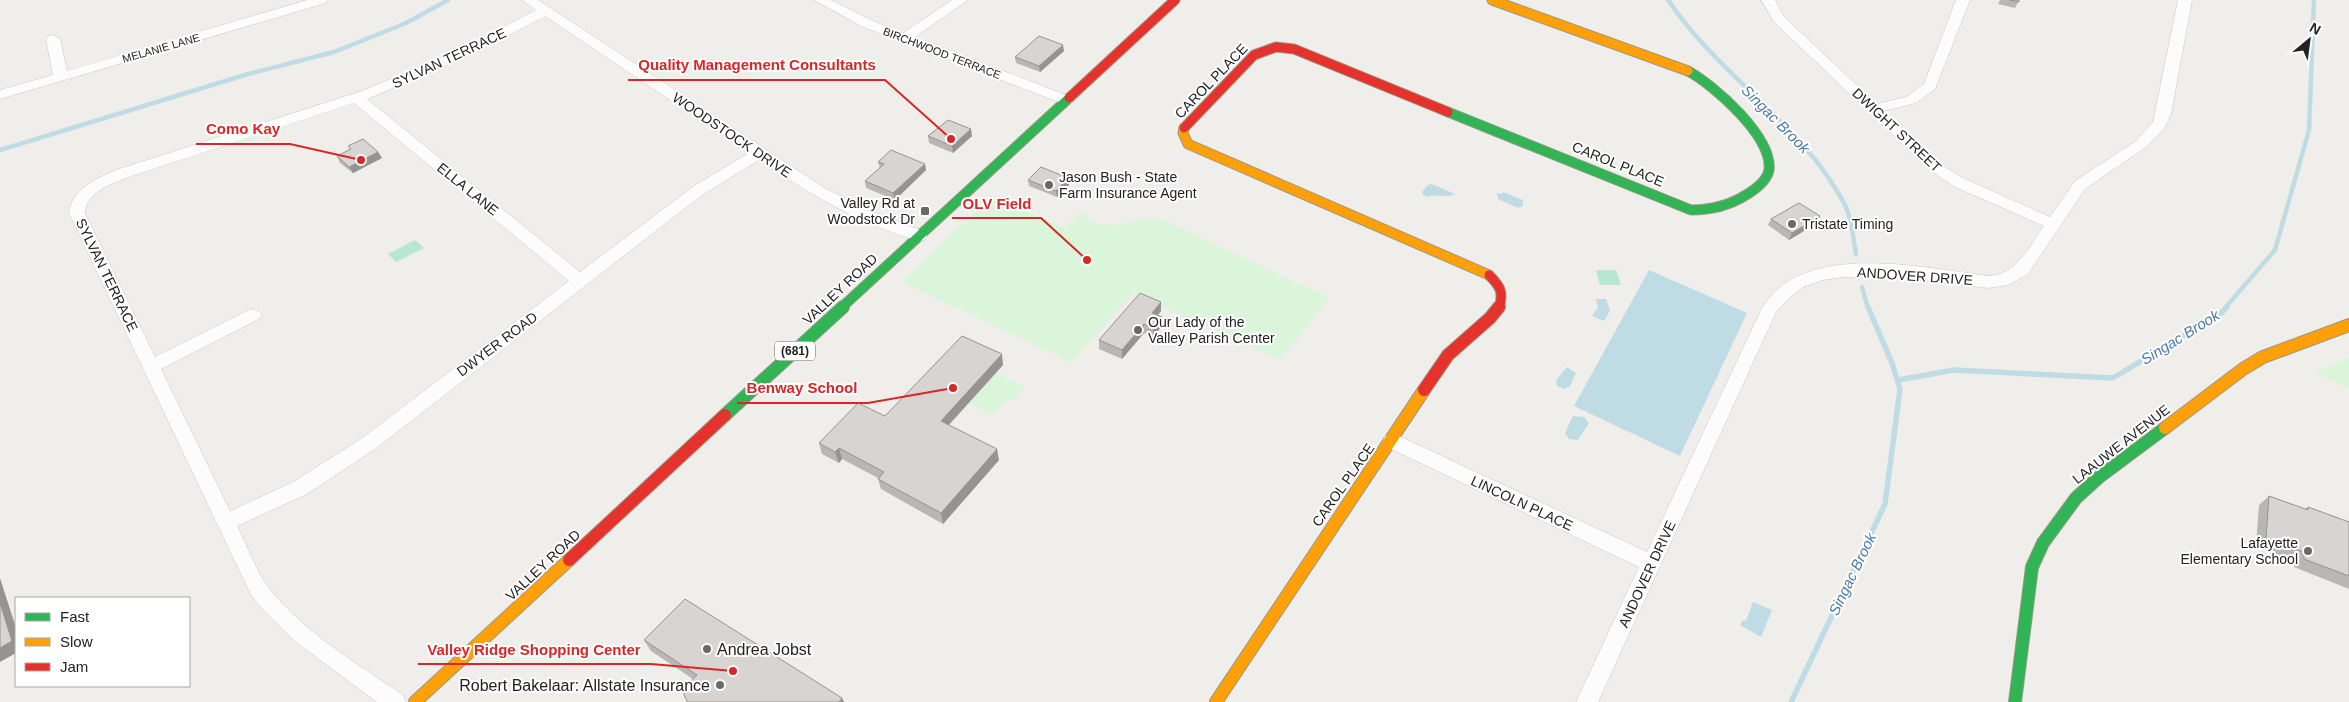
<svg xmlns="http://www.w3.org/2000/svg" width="2349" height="702" font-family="Helvetica,sans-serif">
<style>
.park{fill:#daf5da}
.pitch{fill:#b7e6d2}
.water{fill:#bfdbe3}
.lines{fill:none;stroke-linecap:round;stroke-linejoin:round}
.stream-far1{stroke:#bfdbe3;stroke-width:4.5}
.stream{stroke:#bfdbe3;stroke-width:5.5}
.street-casing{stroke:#c9c8c7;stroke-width:1}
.fast-far1-casing{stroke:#999a82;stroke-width:11}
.fast-casing{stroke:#999a82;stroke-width:14}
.slow-far1-casing{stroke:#999a82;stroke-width:11}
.slow-casing{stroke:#999a82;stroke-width:14}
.jam-far1-casing{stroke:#999a82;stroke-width:11}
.jam-casing{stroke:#999a82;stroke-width:14}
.street{fill:#fdfcfc;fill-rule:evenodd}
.fast-far1{stroke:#30b455;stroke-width:9}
.fast{stroke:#30b455;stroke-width:12}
.slow-far1{stroke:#ff9f0a;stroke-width:9}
.slow{stroke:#ff9f0a;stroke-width:12}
.jam-far1{stroke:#e5322d;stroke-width:9}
.jam{stroke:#e5322d;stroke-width:12}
.wall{fill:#b9b6b5}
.shaded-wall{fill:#969493}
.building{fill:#d7d4d2;stroke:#969493}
.poi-dot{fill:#6a6968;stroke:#fff;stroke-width:2}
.labels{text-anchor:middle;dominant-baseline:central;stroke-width:4;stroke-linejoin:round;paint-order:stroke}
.far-street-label{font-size:11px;fill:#222;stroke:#fff}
.shield{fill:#fff;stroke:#646464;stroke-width:1}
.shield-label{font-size:12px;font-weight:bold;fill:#222}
.street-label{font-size:14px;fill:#222;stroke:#fff}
.poi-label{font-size:14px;fill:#222;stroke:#fff;text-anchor:start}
.water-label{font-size:15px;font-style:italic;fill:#4a7aab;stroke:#fff}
.near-poi-label{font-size:16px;fill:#222;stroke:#fff;text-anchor:start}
.leader{fill:none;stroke:#d62828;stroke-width:2}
.callout-dot{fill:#d62828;stroke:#fff;stroke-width:2}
.callout-label{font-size:15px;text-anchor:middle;font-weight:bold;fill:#d62828;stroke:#fff;stroke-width:4;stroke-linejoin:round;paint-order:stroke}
</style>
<rect width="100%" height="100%" fill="#f0eeeb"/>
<!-- park -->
<path class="park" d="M991 196 1065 228 1081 212 1097 224 1117 225 1145 218 1164 220 1329 298 1280 360 1133 293 1071 362 902 282Z
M2349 358V389L2316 372Z
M996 373 1025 387 1013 401 1007 399 992 415 968 403Z"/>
<!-- pitch -->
<path class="pitch" d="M415 240 424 248 396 262 388 254Z
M1596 270H1616L1621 285H1600Z"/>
<!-- water -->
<path class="water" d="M1432 184 1455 194C1445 199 1437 193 1428 197L1423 195 1422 192 1428 185Z
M1503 192 1523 200V206L1518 208 1498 199 1497 193 1502 194Z
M1649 270 1747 313 1680 456 1574 406Z
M1596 299H1606L1610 310 1604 321 1592 316 1598 308Z
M1567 367 1576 373 1570 386 1564 389 1557 386 1556 380Z
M1573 416 1584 417 1589 423 1578 440 1569 439 1565 433Z
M1753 602 1772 610 1761 637 1740 625 1743 620 1746 621Z"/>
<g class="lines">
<!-- stream-far1 -->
<path class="stream-far1" d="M1668 0C1719 76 1803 124 1845 205 1852 219 1853 239 1856 254
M0 150 248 74 334 52 406 23 448 0
M1862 287 1868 308
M2225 308 2275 250 2309 130 2314 0"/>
<!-- stream -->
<path class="stream" d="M1898 380 1954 370 2113 378 2221 313 2227 307
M1791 702 1885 504 1900 389 1892 363 1868 307"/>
<defs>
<path id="street" d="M307 0H328L326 3 0 99V90L53 75 46 39 48 36 53 35 60 39 67 71Z
M522 0H538L826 189 874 212 925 232 927 236 925 240 919 241C861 225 809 193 759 160L704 194 675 216 375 449 307 494 237 526C247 544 254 567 266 584 301 631 355 662 403 695L406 702H377L297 643 265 612 251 595 69 213C72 189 95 179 116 170L362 91 463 48 536 10ZM545 16 749 153 694 186 580 272 367 99 473 54ZM354 103 569 281 361 439 293 482 230 511 161 369 259 319 262 315 259 311 253 309 247 311 155 357 85 213C87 192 109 185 126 178Z
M814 0H831L873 21 903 33 952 0H968L915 37 1071 97 1073 100 1071 103H1061L863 27Z
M1761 0H1775L1784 17 1877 104 1906 97 1924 84 1956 0H1970L1935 89 1916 103 1884 111 1941 165 1965 179 2050 217 2075 181 2136 141 2153 122 2178 0H2192L2171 114 2165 127 2146 147 2085 189 2028 274 2008 285 1989 288 1895 277H1844L1823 280 1803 287 1790 297 1776 312 1598 702H1576L1639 567 1385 446 1383 441 1385 436 1392 434 1399 436 1647 552 1761 310C1801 239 1923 268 1989 276 2017 274 2029 247 2044 226L1955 187 1931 171 1774 22Z"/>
<path id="fast-far1" d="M1448 112 1691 210C1710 210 1730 205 1746 195 1756 189 1767 181 1769 170 1773 137 1714 85 1688 71
M841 308 1069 98"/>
<path id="fast" d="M725 415 843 307
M2015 702 2032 567 2043 543 2076 498 2098 478 2165 428"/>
<path id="slow-far1" d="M1492 0 1688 71
M1184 128 1183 133 1188 144 1489 275"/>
<path id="slow" d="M2165 428 2243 369 2263 357 2349 325
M415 702 569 560
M1216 702 1424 390"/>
<path id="jam-far1" d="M1069 98 1175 0
M1184 128 1254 55 1276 47 1294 49 1448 112
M1489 275C1500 286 1504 292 1499 308"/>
<path id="jam" d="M1424 390 1448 355 1490 318 1499 307
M569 560 725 415"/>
</defs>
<!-- street casing -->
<use href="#street" class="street-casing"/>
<!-- fast-far1 casing -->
<use href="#fast-far1" class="fast-far1-casing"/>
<!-- fast casing -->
<use href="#fast" class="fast-casing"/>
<!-- slow-far1 casing -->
<use href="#slow-far1" class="slow-far1-casing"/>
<!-- slow casing -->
<use href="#slow" class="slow-casing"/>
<!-- jam-far1 casing -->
<use href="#jam-far1" class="jam-far1-casing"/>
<!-- jam casing -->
<use href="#jam" class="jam-casing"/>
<!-- street -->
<use href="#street" class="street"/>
<!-- fast-far1 -->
<use href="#fast-far1" class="fast-far1"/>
<!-- fast -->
<use href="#fast" class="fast"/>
<!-- slow-far1 -->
<use href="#slow-far1" class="slow-far1"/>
<!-- slow -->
<use href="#slow" class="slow"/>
<!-- jam-far1 -->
<use href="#jam-far1" class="jam-far1"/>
<!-- jam -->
<use href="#jam" class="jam"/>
</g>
<!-- wall -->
<path class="wall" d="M2000 0H2019L2015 8 1998 4Z
M1064 51 1040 72 1016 63 1015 57Z
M928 136H972L953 153 929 143Z
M348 146 378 152 382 158 353 173 340 163 337 156 350 150Z
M878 162 926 170 895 200 866 188 865 181 880 168Z
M1068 178 1069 185 1057 197 1029 186 1028 180Z
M1771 219 1817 223 1789 240 1768 225Z
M1161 302V311L1158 315 1162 317V326L1153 337 1144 333 1122 359 1099 349V340Z
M1003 365 949 425 999 460 943 524 881 489 878 479V478L842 459 839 463 822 454 819 443 885 416Z
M2269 496 2305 509 2308 507 2349 522V589L2294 567V561L2256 546 2259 505Z
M644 640 842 698 844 702H687L684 695 693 679 651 651Z"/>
<!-- shaded-wall -->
<path class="shaded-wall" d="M1063 45 1064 51 1040 72 1039 66Z
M971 129 972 136 953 153 952 146Z
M378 152 382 158 353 173 349 167Z
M925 164 926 170 895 200 893 193Z
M1068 178 1069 185 1057 197 1056 191Z
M1820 216 1817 223 1789 240 1792 233Z
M1161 302V311L1152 322V313Z
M1162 317V326L1153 337V328Z
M1144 324V333L1122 359V350Z
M1002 354 1003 365 943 431 941 421Z
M839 448 842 459 839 463 835 452Z
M997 449 999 460 943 524 941 513Z
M0 578 16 628V653L0 662Z
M842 698 844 702H839Z"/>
<!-- building -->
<path class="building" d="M2010 0H2019V2Z
M1039 36 1063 45 1039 66 1015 57Z
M948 120 971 129 952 146 928 136Z
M363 139 378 152 349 167 337 156 351 149 348 146Z
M891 150 925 164 893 193 865 181 884 164 878 162Z
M1041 167 1068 178 1056 191 1028 180Z
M1799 203 1820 216 1792 233 1771 219Z
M1140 293 1161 302 1152 313 1162 317 1153 328 1144 324 1122 350 1099 340Z
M962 336 1002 354 941 421 997 449 941 513 878 479 884 472 839 448 835 452 819 443 858 403 885 416Z
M2269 496 2308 510V507L2349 522V576L2304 559V552L2266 538Z
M685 599 842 698 839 702H688L687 701 684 695 686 686 697 675 644 640Z
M0 603 12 641 0 648Z"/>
<!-- markers -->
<g class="poi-dot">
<circle cx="1049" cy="185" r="5"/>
<rect x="920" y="206" width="10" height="10" rx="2.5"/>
<circle cx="1792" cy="224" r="5"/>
<circle cx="1138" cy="330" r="5"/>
<circle cx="2308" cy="551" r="5"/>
<circle cx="707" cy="649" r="5"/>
<circle cx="720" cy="685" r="5"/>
</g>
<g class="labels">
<!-- far-street labels -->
<g class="far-street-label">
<text transform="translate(161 48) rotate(-16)">MELANIE LANE</text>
<text transform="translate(942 53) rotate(21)">BIRCHWOOD TERRACE</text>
</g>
<!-- shield labels -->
<rect class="shield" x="775" y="341.5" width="40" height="19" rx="4"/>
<g class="shield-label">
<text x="795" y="351">(681)</text>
</g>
<!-- street labels -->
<g class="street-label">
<text transform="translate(449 58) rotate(-25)">SYLVAN TERRACE</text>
<text transform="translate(1211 81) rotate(-46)">CAROL PLACE</text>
<text transform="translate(1897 130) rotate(43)">DWIGHT STREET</text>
<text transform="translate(732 135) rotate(34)">WOODSTOCK DRIVE</text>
<text transform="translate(1618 164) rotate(22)">CAROL PLACE</text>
<text transform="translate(468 189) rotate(39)">ELLA LANE</text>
<text transform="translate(107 275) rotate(64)">SYLVAN TERRACE</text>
<text transform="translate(1915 276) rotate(4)">ANDOVER DRIVE</text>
<text transform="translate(840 289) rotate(-43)">VALLEY ROAD</text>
<text transform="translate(497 344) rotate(-37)">DWYER ROAD</text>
<text transform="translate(2121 444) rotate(-38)">LAAUWE AVENUE</text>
<text transform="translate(1343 485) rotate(-55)">CAROL PLACE</text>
<text transform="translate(1522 503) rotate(25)">LINCOLN PLACE</text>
<text transform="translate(543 565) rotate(-43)">VALLEY ROAD</text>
<text transform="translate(1647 574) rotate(-65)">ANDOVER DRIVE</text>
</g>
<!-- poi labels -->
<g class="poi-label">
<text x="1059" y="177">Jason Bush - State<tspan x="1059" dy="16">Farm Insurance Agent</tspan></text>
<text x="915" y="203" text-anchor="end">Valley Rd at<tspan x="915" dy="16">Woodstock Dr</tspan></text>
<text x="1802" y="224">Tristate Timing</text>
<text x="1148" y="322">Our Lady of the<tspan x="1148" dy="16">Valley Parish Center</tspan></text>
<text x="2298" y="543" text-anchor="end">Lafayette<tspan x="2298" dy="16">Elementary School</tspan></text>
</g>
<!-- water labels -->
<g class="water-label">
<text transform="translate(1776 119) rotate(45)">Singac Brook</text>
<text transform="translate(2180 337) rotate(-32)">Singac Brook</text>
<text transform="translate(1852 574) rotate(-64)">Singac Brook</text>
</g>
<!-- near-poi labels -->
<g class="near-poi-label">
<text x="717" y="649">Andrea Jobst</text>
<text x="710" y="685" text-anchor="end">Robert Bakelaar: Allstate Insurance</text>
</g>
</g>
<!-- callouts -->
<path class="leader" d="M951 139L885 80H628M361 160L290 144H196M1087 260L1041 218H952M953 388L868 403H737M733 671L651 664H418"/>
<g class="callout-dot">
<circle cx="951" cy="139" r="5"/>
<circle cx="361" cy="160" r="5"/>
<circle cx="1087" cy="260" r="5"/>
<circle cx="953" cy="388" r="5"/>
<circle cx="733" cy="671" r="5"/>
</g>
<g class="callout-label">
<text x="757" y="70">Quality Management Consultants</text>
<text x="243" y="134">Como Kay</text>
<text x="997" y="209">OLV Field</text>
<text x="802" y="393">Benway School</text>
<text x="534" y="655">Valley Ridge Shopping Center</text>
</g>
<!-- legend -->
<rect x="15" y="597" width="175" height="90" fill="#ffffff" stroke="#a7a7a7"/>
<rect x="25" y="613" width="25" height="8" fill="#30b455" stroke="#a7a7a7"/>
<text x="60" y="622" font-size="15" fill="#222222">Fast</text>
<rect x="25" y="638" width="25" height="8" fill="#ff9f0a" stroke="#a7a7a7"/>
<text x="60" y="647" font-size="15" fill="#222222">Slow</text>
<rect x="25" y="663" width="25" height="8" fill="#e5322d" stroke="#a7a7a7"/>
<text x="60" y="672" font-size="15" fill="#222222">Jam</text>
<!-- north arrow -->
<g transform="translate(2309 40) rotate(29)" stroke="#ffffff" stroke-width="4" paint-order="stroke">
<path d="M0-4L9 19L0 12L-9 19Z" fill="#222222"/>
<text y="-8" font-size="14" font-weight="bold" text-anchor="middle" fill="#222222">N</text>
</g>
</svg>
